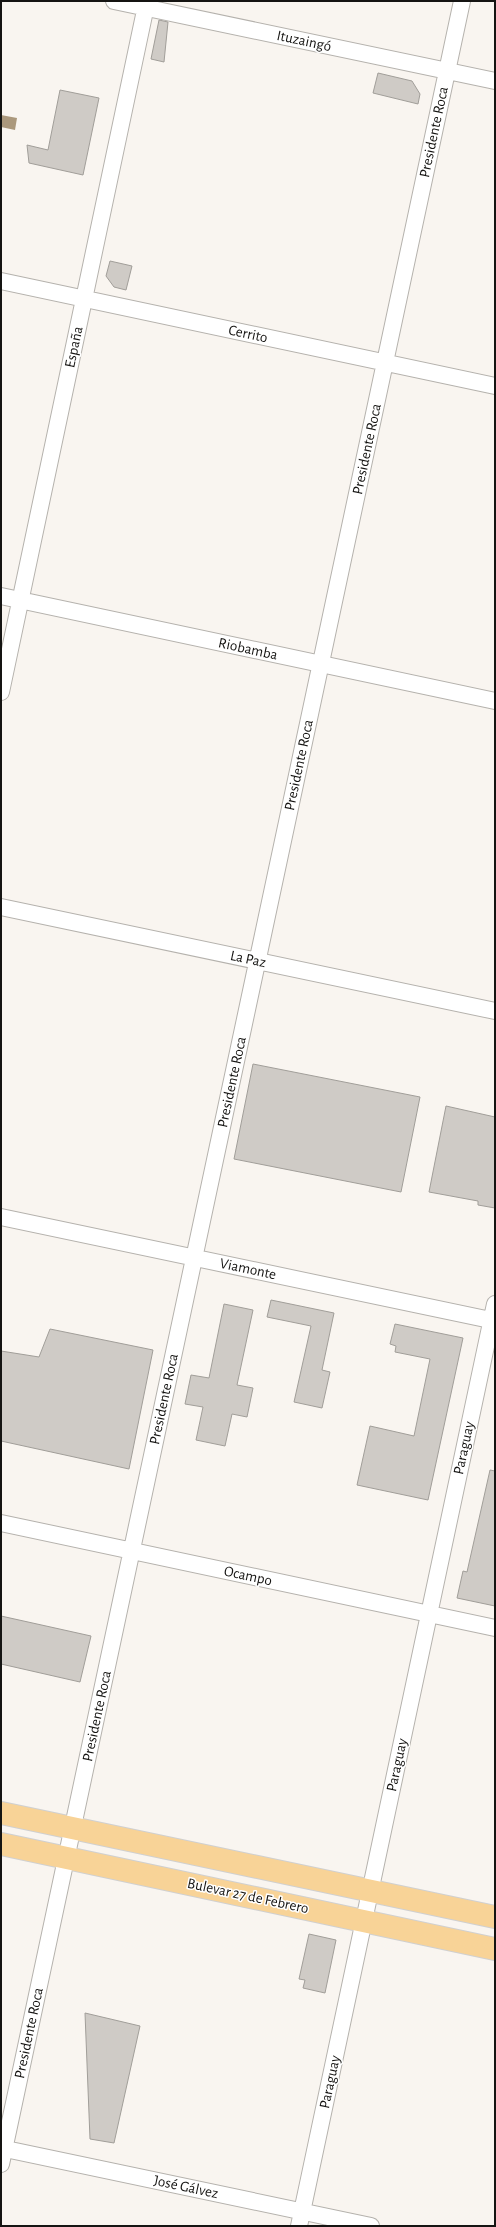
<svg xmlns="http://www.w3.org/2000/svg" width="496" height="2227" font-family="'Alegreya Sans',sans-serif">
<style>
.water{fill:#ab987c}
.building{fill:#cfcbc6;stroke:#a19e99}
.lines{fill:none;stroke-linecap:round;stroke-linejoin:round}
.street-casing{stroke:#b5b2ad;stroke-width:18}
.primary-casing{stroke:#d0d0d0;stroke-width:24}
.street{stroke:#fff;stroke-width:16}
.primary{stroke:#f8d397;stroke-width:22}
.labels{text-anchor:middle;dominant-baseline:central;stroke-width:3;stroke-linejoin:round;paint-order:stroke}
.street-label{font-size:15px;fill:#151412;stroke:#fff}
</style>
<rect width="100%" height="100%" fill="#f9f5f0"/>
<!-- water -->
<path class="water" d="M1 115 17 118 15 130 1 127Z"/>
<!-- building -->
<path class="building" d="M159 20 168 22 164 62 151 59Z
M378 73 412 81 420 94 418 104 373 93Z
M60 90 99 98 83 175 29 163 27 145 48 150Z
M110 261 132 266 126 290 114 287 106 276Z
M253 1064 420 1097 401 1192 234 1159Z
M446 1106 495 1117V1208L478 1205V1201L429 1192Z
M271 1300 334 1313 322 1370 330 1372 322 1408 294 1402 311 1326 267 1317Z
M224 1304 253 1310 237 1385 253 1388 247 1417 232 1414 225 1446 196 1440 203 1407 185 1404 191 1375 209 1378Z
M395 1324 463 1338 428 1500 357 1485 370 1426 414 1436 430 1359 395 1352 396 1346 390 1344Z
M50 1329 153 1350 129 1469 1 1441V1351L39 1357Z
M490 1470 495 1471V1606L457 1598 463 1571 467 1572Z
M1 1616 91 1636 80 1682 1 1664Z
M309 1934 336 1940 325 1993 303 1988 305 1980 299 1979Z
M85 2013 140 2026 114 2143 90 2139Z"/>
<g class="lines">
<defs>
<path id="street" d="M114 1 495 81
M1 281 495 386
M1 596 495 701
M1 692 147 1
M1 907 495 1011
M1 1217 495 1321
M1 1523 495 1628
M1 2148 371 2226
M1 2164 462 1
M299 2226 495 1304"/>
<path id="primary" d="M1 1813 495 1917
M1 1844 495 1949"/>
</defs>
<!-- street casing -->
<use href="#street" class="street-casing"/>
<!-- primary casing -->
<use href="#primary" class="primary-casing"/>
<!-- street -->
<use href="#street" class="street"/>
<!-- primary -->
<use href="#primary" class="primary"/>
</g>
<g class="labels">
<!-- street labels -->
<g class="street-label">
<text transform="translate(304 41) rotate(12)">Ituzaingó</text>
<text transform="translate(434 132) rotate(-78)">Presidente Roca</text>
<text transform="translate(248 334) rotate(12)">Cerrito</text>
<text transform="translate(74 347) rotate(-78)">España</text>
<text transform="translate(367 449) rotate(-78)">Presidente Roca</text>
<text transform="translate(248 649) rotate(12)">Riobamba</text>
<text transform="translate(299 765) rotate(-78)">Presidente Roca</text>
<text transform="translate(248 959) rotate(12)">La Paz</text>
<text transform="translate(232 1082) rotate(-78)">Presidente Roca</text>
<text transform="translate(248 1269) rotate(12)">Viamonte</text>
<text transform="translate(164 1399) rotate(-78)">Presidente Roca</text>
<text transform="translate(464 1448) rotate(-78)">Paraguay</text>
<text transform="translate(248 1576) rotate(12)">Ocampo</text>
<text transform="translate(97 1716) rotate(-78)">Presidente Roca</text>
<text transform="translate(397 1765) rotate(-78)">Paraguay</text>
<text transform="translate(248 1896) rotate(12)">Bulevar 27 de Febrero</text>
<text transform="translate(29 2033) rotate(-78)">Presidente Roca</text>
<text transform="translate(330 2082) rotate(-78)">Paraguay</text>
<text transform="translate(186 2187) rotate(12)">José Gálvez</text>
</g>
</g>
<!-- border -->
<rect width="496" height="2227" fill="none" stroke="#151412" stroke-width="4"/>
</svg>
